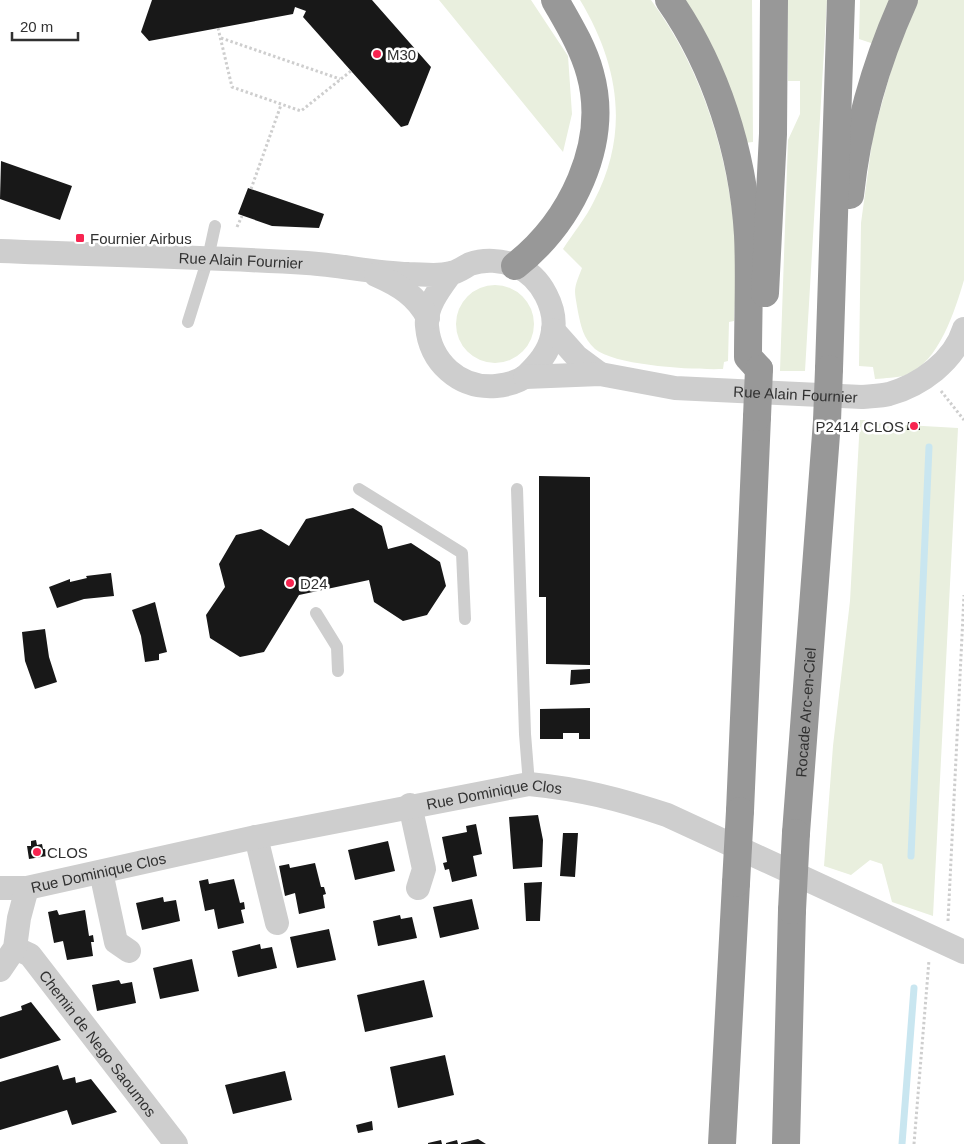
<svg xmlns="http://www.w3.org/2000/svg" width="964" height="1144" font-family="Helvetica,sans-serif">
<style>
.green{fill:#e9efde}
.lines{fill:none;stroke-linecap:round;stroke-linejoin:round}
.stream{stroke:#c9e6f0;stroke-width:7}
.building{fill:#181818}
.path{stroke:#cecece;stroke-width:3;stroke-dasharray:2.5 2.5;stroke-linecap:butt}
.lane{stroke:#cecece;stroke-width:12}
.street{stroke:#cecece;stroke-width:24}
.highway{stroke:#989898;stroke-width:28}
.highway-bridge{stroke:#989898;stroke-width:28}
.poi-dot{fill:#f72450;stroke:#fff;stroke-width:2}
.labels{text-anchor:middle;dominant-baseline:central;stroke-width:5;stroke-linejoin:round;paint-order:stroke}
.poi-label{font-size:15px;fill:#313131;stroke:#fff;text-anchor:start}
.street-label{font-size:15px;fill:#313131;stroke:#fff}
</style>
<rect width="100%" height="100%" fill="#fff"/>
<!-- green -->
<path class="green" d="M439 0H531L568 56 572 114 563 152Z
M580 0H651C704 72 730 160 736 249 738 273 735 297 734 321L729 322 728 361 724 362 723 369C695 370 616 366 595 349 583 338 581 326 578 312 574 288 573 291 582 268L563 249C573 233 586 218 594 201 630 132 619 65 580 0Z
M682 0H752L753 142 744 143Z
M788 0H827L805 371H780L788 140 800 114V81H788Z
M860 0H890L874 44 859 39Z
M918 0H964V280C955 310 939 363 906 375 897 378 885 378 875 379L873 367 859 366 861 223 873 135 894 60Z
M456 324a39 39 0 1 1 78 0a39 39 0 1 1-78 0Z
M860 420H871V423L958 428 933 916 892 902 882 864 870 860 851 875 824 866 833 746 850 601Z"/>
<g class="lines">
<!-- stream -->
<path class="stream" d="M911 856 929 447
M902 1144 914 988"/>
</g>
<!-- building -->
<path class="building" d="M152 0H372L431 67 408 125 401 127 303 17 306 11 295 7 293 14 149 41 141 32Z
M1 161 72 186 60 220 0 199Z
M248 188 324 214 319 228 272 226 238 214Z
M908 422H920V430H907Z
M539 476 590 477V665L546 664V597H539Z
M353 508 382 526 388 549 411 543 440 562 446 586 427 615 403 621 374 602 369 580 299 595 264 652 240 657 210 638 206 615 225 587 219 564 236 535 261 529 289 546 306 519Z
M111 573 114 596 84 599 57 608 49 587 70 579V582L87 578 86 576Z
M155 602 167 652 159 654V660L145 662 141 636 132 610Z
M45 629 49 657 57 682 35 689 25 661 22 632Z
M590 669V683L570 685 571 670Z
M590 708V739H579V733H563V739H540V709Z
M538 815 543 840 542 867 513 869 509 817Z
M476 824 482 854 473 856 477 876 452 882 449 869 445 870 443 863 447 862 442 837 467 832 466 826Z
M563 833H578L575 877 560 876Z
M36 840 37 845 42 844 43 849H45L47 856 29 859 27 846H31V841Z
M388 841 395 871 355 880 348 850Z
M315 863 321 887H324L326 894 323 895 325 908 299 914 295 893 285 896 279 866 289 864 290 868Z
M208 879 209 884 234 879 240 903 244 902 245 909 241 910 244 923 218 929 214 909 205 911 199 881Z
M542 882 540 921H526L524 883Z
M163 897 164 902 176 900 180 921 142 930 136 903Z
M472 899 479 929 440 938 433 907Z
M57 910 59 915 85 910 89 936 93 935 94 942H91L93 956 67 960 63 941 54 943 48 912Z
M400 915 401 919 412 917 417 938 378 946 373 921Z
M329 929 336 960 297 968 290 937Z
M260 944 261 949 272 947 277 968 238 977 232 951Z
M192 959 199 991 160 999 153 968Z
M119 980 121 984 132 982 136 1003 97 1011 92 985Z
M424 980 433 1017 365 1032 357 995Z
M31 1002 61 1040 0 1059V1017L22 1010 21 1006Z
M445 1055 454 1095 398 1108 390 1067Z
M58 1065 63 1080 75 1077 76 1083 91 1079 117 1112 72 1125 67 1110 0 1130V1082Z
M285 1071 292 1100 233 1114 225 1085Z
M372 1121 373 1130 358 1133 356 1125Z
M478 1139 486 1144H461V1143Z
M441 1140 442 1144H428V1143Z
M457 1140 458 1144H446V1143Z"/>
<g class="lines">
<!-- path -->
<path class="path" d="M218 28 232 87 301 111 351 71
M221 38 340 79
M251 189 281 105
M237 227 242 216
M941 391 964 420
M948 921 964 595
M914 1144 929 960"/>
<!-- lane -->
<path class="lane" d="M188 322 208 258 215 226
M359 489 462 553 465 619
M517 489 525 734 529 784
M316 613 337 647 338 671"/>
<!-- street -->
<g class="street">
<path id="s1" d="M0 251C102 255 205 257 307 263 341 265 374 273 409 274 422 274 438 277 451 273 458 272 464 267 470 264 484 259 502 260 516 266 541 276 559 310 552 336 549 352 538 364 527 375 519 382 506 385 496 386 459 389 430 362 427 326 425 307 440 288 451 273"/>
<path d="M376 275C399 285 417 296 428 318"/>
<path d="M553 330 577 357 600 374"/>
<path id="s2" d="M525 377 600 374 675 388 862 397C871 396 881 396 889 394 921 385 954 361 964 329"/>
<path d="M410 805 424 869 418 888"/>
<path d="M256 837 277 923"/>
<path d="M101 872 116 942 129 951"/>
<path id="s3" d="M0 888H27L256 837 529 784C580 789 619 799 667 815L964 952"/>
<path id="s4" d="M15 948 30 955 176 1144"/>
<path d="M0 970 15 948 19 918 27 888"/>
</g>
<!-- highway -->
<g class="highway">
<path d="M669 0C716 67 743 153 748 235 750 275 748 316 748 357L759 369"/>
<path d="M850 195C857 128 876 62 904 0"/>
<path d="M515 266C571 222 610 144 590 73 583 47 568 23 555 0"/>
<path d="M765 293 773 134 774 0"/>
<path d="M829 369 841 0"/>
<path d="M740 811 757 417"/>
<path id="s5" d="M796 833 827 421"/>
<path d="M722 1144 736 883"/>
<path d="M786 1144 792 910"/>
</g>
<!-- highway-bridge -->
<path class="highway-bridge" d="M757 417 759 369
M827 421 829 369
M736 883 740 811
M792 910 796 833"/>
</g>
<!-- markers -->
<g class="poi-dot">
<circle cx="377" cy="54" r="5"/>
<rect x="75" y="233" width="10" height="10" rx="2.5"/>
<circle cx="914" cy="426" r="5"/>
<circle cx="290" cy="583" r="5"/>
<circle cx="37" cy="852" r="5"/>
</g>
<g class="labels">
<!-- poi labels -->
<g class="poi-label">
<text x="387" y="54">M30</text>
<text x="90" y="238">Fournier Airbus</text>
<text x="904" y="426" text-anchor="end">P2414 CLOS</text>
<text x="300" y="583">D24</text>
<text x="47" y="852">CLOS</text>
</g>
<!-- street labels -->
<g class="street-label">
<text stroke="none"><textPath href="#s1" startOffset="241">Rue Alain Fournier</textPath></text>
<text stroke="none"><textPath href="#s2" startOffset="272">Rue Alain Fournier</textPath></text>
<text stroke="none"><textPath href="#s5" startOffset="121">Rocade Arc-en-Ciel</textPath></text>
<text stroke="none"><textPath href="#s3" startOffset="504">Rue Dominique Clos</textPath></text>
<text stroke="none"><textPath href="#s3" startOffset="100">Rue Dominique Clos</textPath></text>
<text stroke="none"><textPath href="#s4" startOffset="128">Chemin de Nego Saoumos</textPath></text>
</g>
</g>
<!-- scale -->
<path d="M12 32v8h66v-8" fill="none" stroke="#313131" stroke-width="2.5"/>
<text x="20" y="32" font-size="15" fill="#313131" stroke="#ffffff" stroke-width="4" paint-order="stroke">20 m</text>
</svg>
